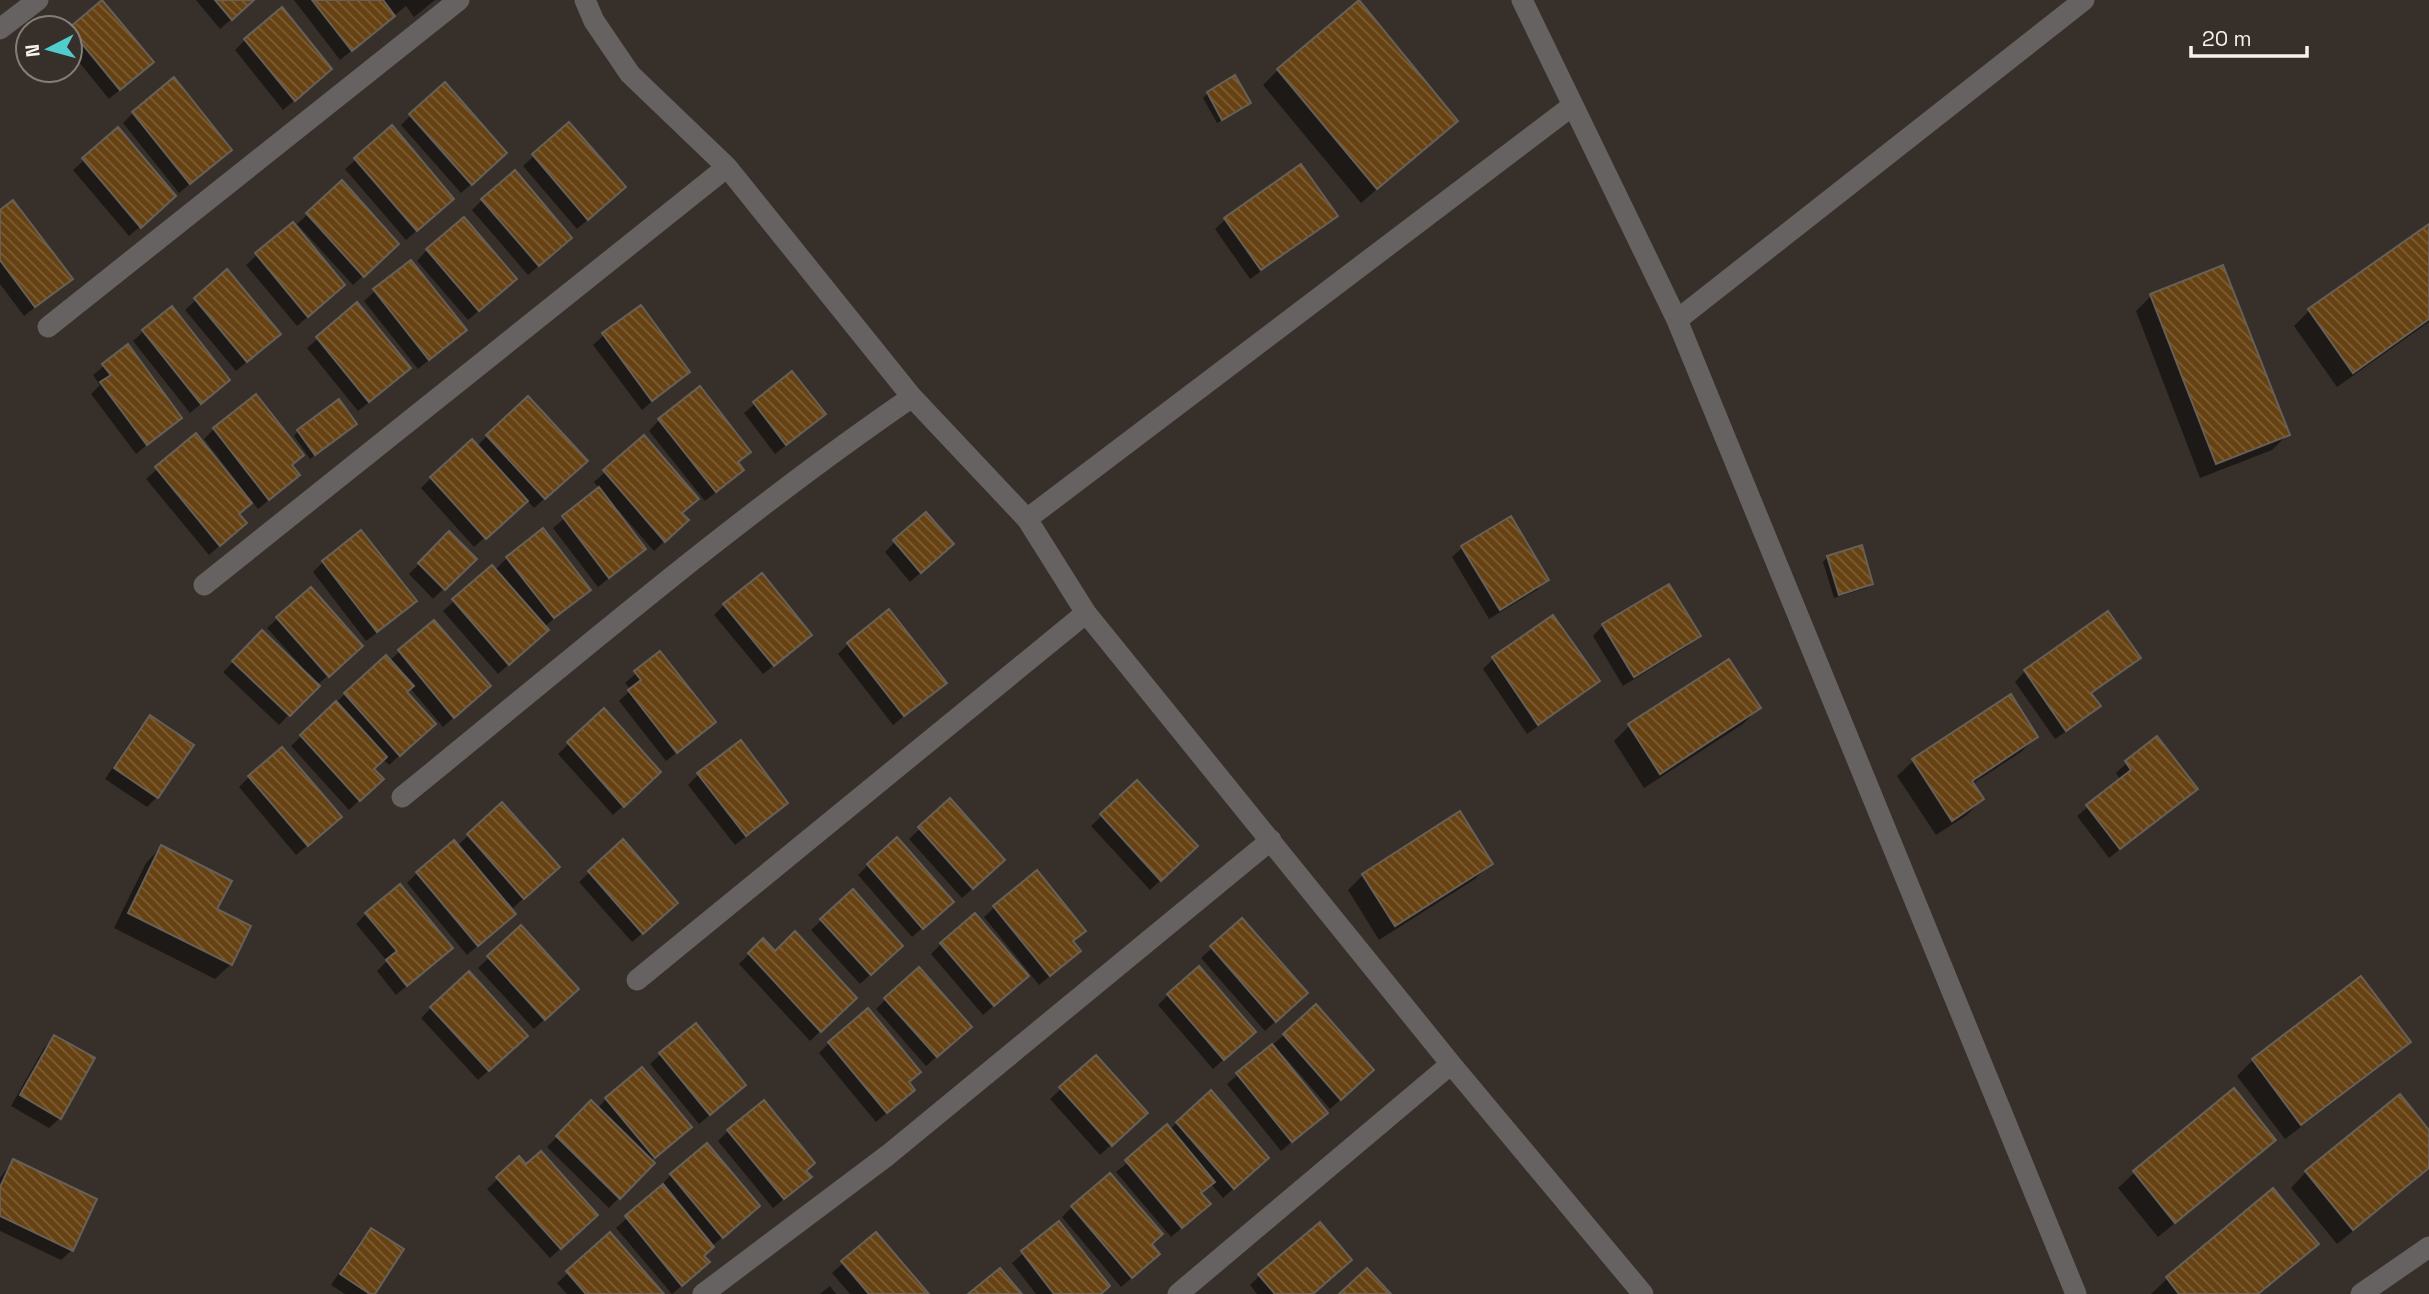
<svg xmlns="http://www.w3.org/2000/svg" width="2429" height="1294" font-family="'Space Grotesk',sans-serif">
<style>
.shadow{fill:#0007}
.building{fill:url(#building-back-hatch);stroke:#676058;stroke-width:2}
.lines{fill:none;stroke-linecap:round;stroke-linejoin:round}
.minor{stroke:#676262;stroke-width:21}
</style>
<defs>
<pattern id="building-back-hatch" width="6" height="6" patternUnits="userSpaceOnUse" patternTransform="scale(1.75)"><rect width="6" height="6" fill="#664213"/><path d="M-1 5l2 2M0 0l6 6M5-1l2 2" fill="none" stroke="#7d5e36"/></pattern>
</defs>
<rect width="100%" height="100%" fill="#37302a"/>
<!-- shadow -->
<path class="shadow" d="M196 0H253L220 29Z
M294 0H435L414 17 406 6 340 60Z
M70 29 141 72 109 99 70 51Z
M245 40 320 79 283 110 235 50Z
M1278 70 1456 120 1361 203 1263 85Z
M1208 93 1244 107 1217 123 1203 98Z
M133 113 230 150 179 193 123 123Z
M411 115 495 163 461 193 401 125Z
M569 124 614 197 577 229 523 166Z
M392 128 442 209 406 240 345 169Z
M118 130 164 206 129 236 73 170Z
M482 200 560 248 528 275 472 210Z
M0 212 71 279 24 316 0 284Z
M308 214 387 254 353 285 297 224Z
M1335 216 1325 226 1250 279 1215 229 1226 219Z
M292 224 333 295 297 326 246 265Z
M2429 227V322L2337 387 2294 326 2309 311Z
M427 250 504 289 468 320 417 261Z
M227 272 268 344 236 371 185 310Z
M375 291 454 340 418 369 364 301Z
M2151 296 2288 434 2272 450 2200 478 2136 311Z
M357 305 399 378 358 411 307 348Z
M144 331 218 390 190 413 133 341Z
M604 335 688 372 642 410 593 345Z
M127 347 180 417 136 454 91 394 100 385 93 375Z
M792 373 813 424 775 454 744 413Z
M659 420 749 451 736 464 731 480 705 501 649 431Z
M350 428 310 459 294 436 298 431Z
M214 429 290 466 287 485 258 509 204 439Z
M195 436 238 514 245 523 209 555 146 479Z
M487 436 575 471 534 508 527 500 474 547 421 488 431 478 477 446Z
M644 437 681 514 676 530 654 551 618 510 616 512 644 549 598 587 553 528 600 489 594 482Z
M449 534 474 559 433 599 409 574Z
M895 542 942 554 910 582 885 552Z
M1463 547 1547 580 1537 590 1489 619 1452 557Z
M1828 557 1871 584 1867 588 1834 598 1823 562Z
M507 558 589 590 544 627 536 640 498 674 443 611 492 567 495 570Z
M323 562 405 611 366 641 313 572Z
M724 605 799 645 763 674 714 615Z
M1553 617 1598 681 1588 691 1527 734 1483 669 1493 659Z
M278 618 351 656 317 685 279 725 223 672 262 633 300 669 302 667 267 628Z
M434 622 489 686 443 727 410 688 406 692 423 734 389 765 383 759 373 769 371 789 349 810 291 746 345 694 389 661Z
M1603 625 1698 636 1688 646 1623 686 1593 636Z
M848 644 945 683 893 725 838 654Z
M660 653 703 732 666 761 619 701 631 690 625 683Z
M2138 658 2128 668 2090 694 2099 706 2089 716 2055 739 2015 682 2025 671Z
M2010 697 2036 737 2021 752 1972 784 1982 799 1967 815 1936 835 1897 776 1913 761Z
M1759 708 1743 724 1644 788 1614 741 1629 726Z
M604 710 649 782 613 815 558 754Z
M150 717 157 797 147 807 105 779 140 727Z
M2127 763 2195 789 2109 858 2077 816 2121 780 2116 773Z
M699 774 776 813 735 845 688 785Z
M249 777 329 827 296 855 239 787Z
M1137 782 1186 856 1150 890 1091 826Z
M950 801 993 870 962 898 909 839Z
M502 804 547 877 513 908 508 902 505 904 503 924 467 955 407 883 417 873 457 846Z
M161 847 215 910 231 964 215 979 114 928 146 863Z
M1491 863 1475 879 1379 940 1348 890 1363 875Z
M868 865 941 912 912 937 858 875Z
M590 872 666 913 632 942 579 882Z
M995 907 1084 931 1072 942 1068 961 1039 985 984 917Z
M366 914 441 958 396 995 377 971 387 961 356 924Z
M822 920 891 956 860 984 811 930Z
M1241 921 1295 1003 1265 1031 1201 958Z
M521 927 566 999 534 1029 478 968Z
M763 940 775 953 855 998 810 1041 739 964Z
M941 944 1017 986 983 1015 931 954Z
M2361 978 2408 1041 2393 1057 2285 1139 2237 1076 2253 1060Z
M1168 995 1243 1042 1213 1069 1158 1005Z
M886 999 959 1037 926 1066 876 1009Z
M431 1008 516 1046 478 1080 421 1018Z
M1284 1035 1362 1080 1330 1109 1283 1055 1280 1057 1326 1113 1281 1151 1227 1084Z
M54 1037 60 1118 49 1128 11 1106 44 1048Z
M829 1043 907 1083 902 1100 876 1122 819 1053Z
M661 1054 734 1095 699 1124 650 1064Z
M1061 1089 1135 1123 1100 1155 1050 1099Z
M2234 1090 2274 1140 2258 1155 2158 1237 2118 1188 2134 1173Z
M606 1099 679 1137 650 1161 653 1163 609 1208 547 1147 591 1103 597 1109Z
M1177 1123 1257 1168 1223 1198 1211 1184 1200 1194 1198 1214 1171 1237 1116 1172Z
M728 1131 805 1171 799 1187 773 1208 718 1141Z
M2429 1133V1169L2337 1244 2291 1188 2306 1172Z
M519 1159 586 1225 550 1258 487 1189Z
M13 1161 72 1250 61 1260 0 1231V1178Z
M671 1175 747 1216 712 1246 702 1257 697 1273 672 1294 616 1228 662 1187 661 1185Z
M2273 1191 2317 1244 2301 1259 2259 1294H2151L2167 1279Z
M1072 1207 1150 1244 1148 1264 1121 1287 1062 1217Z
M1059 1223 1100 1294H1036L1012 1263Z
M372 1230 373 1294H345L331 1285 361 1240Z
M876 1234 927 1294H850L832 1273Z
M610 1235 662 1294H567L557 1283Z
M1260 1275 1312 1294H1257L1250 1285Z
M830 1286 836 1294H820Z"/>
<!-- building -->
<path class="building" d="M102 0 154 62 120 90 69 28Z
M215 0H254L232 20Z
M312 0H383L395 16 352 51Z
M1359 0 1458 121 1377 189 1277 69Z
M282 7 332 69 295 101 244 39Z
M1235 75 1251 103 1222 120 1207 92Z
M174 77 232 150 190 184 132 112Z
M445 82 507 153 472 185 409 114Z
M569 122 626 187 588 220 532 154Z
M392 125 454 199 417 231 354 158Z
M118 127 176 196 141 228 82 158Z
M1301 164 1338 216 1261 270 1224 218Z
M515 170 572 238 539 266 481 199Z
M342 180 399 244 364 277 306 213Z
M13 200 73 279 35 307 0 260V210Z
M464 217 517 279 479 311 426 249Z
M293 222 345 285 308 317 255 253Z
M2429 224V319L2353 373 2308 309Z
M411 260 467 330 429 360 373 289Z
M2223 265 2290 435 2216 464 2150 294Z
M227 269 281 334 247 362 194 298Z
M357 302 411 368 369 402 316 337Z
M641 305 690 372 652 401 602 333Z
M172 306 230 380 201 404 142 330Z
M128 344 182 418 147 445 100 382 111 375 102 364Z
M792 371 826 414 786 445 753 402Z
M700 386 751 452 738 462 744 470 716 492 658 419Z
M256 394 304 455 292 465 300 475 269 500 213 428Z
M528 396 588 461 545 499 486 435Z
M339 399 357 424 315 455 297 430Z
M196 433 252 503 239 514 247 523 220 546 155 467Z
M644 435 699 499 682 513 689 520 665 542 603 470Z
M472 439 528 501 486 539 430 477Z
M599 487 646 549 609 578 562 516Z
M926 512 954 544 921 573 893 540Z
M1511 516 1549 580 1500 610 1461 546Z
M543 528 591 590 554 618 506 557Z
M361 530 417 601 377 632 322 561Z
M449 531 477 559 445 590 418 563Z
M1862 545 1873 584 1839 595 1827 556Z
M492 565 549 630 509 665 452 599Z
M762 573 812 635 774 666 723 604Z
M1669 584 1701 636 1634 677 1602 624Z
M311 587 363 646 329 677 276 617Z
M889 609 947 683 904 716 847 643Z
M2108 611 2141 658 2091 693 2101 706 2066 731 2024 670Z
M1553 615 1600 681 1538 725 1492 657Z
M434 620 491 686 454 718 398 650Z
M262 630 320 686 290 716 232 661Z
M660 651 716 722 677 753 628 690 641 680 634 671Z
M386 655 414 686 407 692 436 724 400 756 344 693Z
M1729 659 1761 708 1660 774 1628 724Z
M2011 694 2038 737 1972 781 1984 799 1952 821 1912 759Z
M336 701 387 757 374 769 384 779 360 801 300 735Z
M604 708 661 772 624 807 567 742Z
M150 715 194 745 158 798 114 768Z
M2157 736 2198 789 2120 849 2086 805 2131 770 2125 761Z
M741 740 788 803 746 836 697 773Z
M282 747 342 817 308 846 248 776Z
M1137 780 1198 846 1161 881 1100 814Z
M950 798 1005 860 973 889 918 827Z
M502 802 560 867 524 899 467 834Z
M1460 811 1493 864 1395 926 1362 874Z
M897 837 954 902 923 929 867 864Z
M623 839 678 903 643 934 588 871Z
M454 840 516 914 478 946 416 872Z
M161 845 232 881 217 909 251 926 232 965 128 913Z
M1037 870 1086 931 1073 941 1081 951 1050 976 993 906Z
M400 884 453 948 407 986 386 960 397 951 365 913Z
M853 889 903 946 871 975 820 919Z
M975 913 1029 976 994 1006 940 943Z
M1242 918 1308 993 1276 1022 1210 946Z
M521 925 579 989 545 1020 487 956Z
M795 931 857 998 821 1032 748 953 763 938 775 951Z
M1199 966 1256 1032 1224 1060 1167 994Z
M919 967 972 1027 937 1057 884 998Z
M469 971 528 1036 489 1071 430 1007Z
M2361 976 2411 1042 2301 1125 2252 1059Z
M1316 1004 1374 1070 1341 1100 1283 1034Z
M868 1008 921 1072 909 1082 915 1090 887 1113 828 1042Z
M696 1023 746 1085 710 1115 659 1053Z
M54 1035 95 1058 61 1119 20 1095Z
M1272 1044 1328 1113 1292 1142 1236 1073Z
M1096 1055 1148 1113 1112 1146 1059 1087Z
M642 1067 692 1127 655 1158 605 1098Z
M2234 1088 2276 1140 2175 1223 2133 1171Z
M1211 1090 1269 1158 1234 1189 1176 1122Z
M2400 1094 2429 1130V1168L2353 1230 2305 1171Z
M591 1100 655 1163 620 1199 556 1136Z
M764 1100 815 1163 806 1171 812 1177 784 1199 727 1130Z
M1167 1124 1215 1182 1201 1193 1211 1204 1182 1228 1125 1160Z
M707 1143 760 1206 723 1238 670 1174Z
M541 1151 598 1215 561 1249 496 1177 519 1156 526 1164Z
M13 1159 97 1199 73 1251 0 1216V1187Z
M1110 1173 1163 1234 1152 1244 1160 1254 1132 1278 1071 1206Z
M663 1184 714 1247 704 1256 710 1262 682 1286 625 1216Z
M2273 1188 2319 1244 2258 1294H2179L2166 1277Z
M1059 1221 1110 1286 1101 1294H1054L1021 1251Z
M1320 1222 1352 1260 1313 1294H1275L1258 1274Z
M371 1228 404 1249 375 1294H370L340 1274Z
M610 1232 664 1294H586L566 1271Z
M876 1232 929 1294H869L841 1261Z
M1000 1268 1022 1294H968Z
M1367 1268 1391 1294H1339Z"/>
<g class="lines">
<!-- minor -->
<path class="minor" d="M585 0 594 21 630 74 727 167 912 397 1027 519 1086 613 1451 1064 1643 1294
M1522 0 1677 320 2076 1294
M0 29 38 0
M1677 320 2084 0
M48 327 459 0
M1027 519 1572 106
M204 585 727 167
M402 797C570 661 734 519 912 397
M637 980 1086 613
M703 1294 888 1155 1271 840
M1178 1294 1451 1064
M2361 1294 2429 1247"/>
</g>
<!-- north arrow -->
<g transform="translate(49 49) rotate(264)"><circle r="33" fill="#37302a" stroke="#847e78" stroke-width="2"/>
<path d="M0-5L12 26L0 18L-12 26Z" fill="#52cdce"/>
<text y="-10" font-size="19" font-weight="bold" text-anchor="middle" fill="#f7f2ee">N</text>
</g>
<!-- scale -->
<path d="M2191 46v10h116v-10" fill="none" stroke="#f7f2ee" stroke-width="3.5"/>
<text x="2202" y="46" font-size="21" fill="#f7f2ee" stroke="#37302a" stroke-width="5" paint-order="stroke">20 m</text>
</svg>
